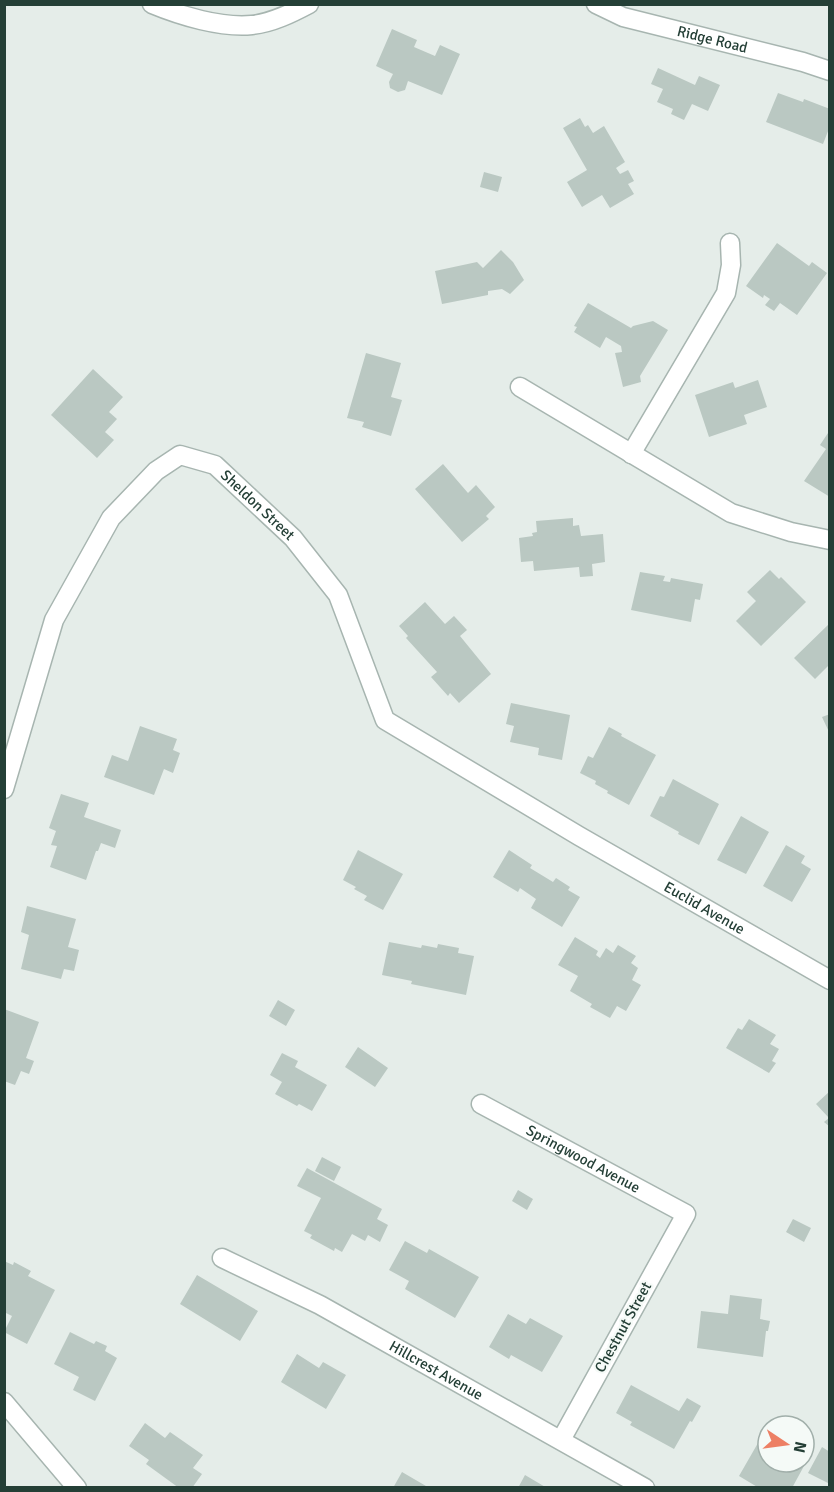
<svg xmlns="http://www.w3.org/2000/svg" width="834" height="1492" font-family="Signika,sans-serif">
<style>
.building{fill:#bac8c2}
.lines{fill:none;stroke-linecap:round;stroke-linejoin:round}
.street-casing{stroke:#a7b5b0;stroke-width:21}
.street{stroke:#fff;stroke-width:18}
.labels{text-anchor:middle;dominant-baseline:central;stroke-width:4.5;stroke-linejoin:round;paint-order:stroke}
.street-label{font-size:15px;fill:#243f36;stroke:#f5faf7}
</style>
<rect width="100%" height="100%" fill="#e5ede9"/>
<!-- building -->
<path class="building" d="M392 29 417 40 414 47 435 56 440 45 460 54 442 95 408 81 405 90 398 92 390 88 389 82 393 74 376 66Z
M658 68 695 85 699 76 720 85 708 111 692 104 684 120 671 114 673 109 657 102 663 89 651 84Z
M778 93 803 102 804 99 830 109V126L823 144 766 122Z
M580 118 585 127 588 125 593 133 604 126 625 162 616 168 620 174 628 170 634 181 628 184 634 194 610 208 602 195 582 207 567 182 587 170 563 128Z
M484 172 502 177 498 192 480 187Z
M777 243 809 266 812 262 827 273 797 315 780 303 774 311 765 305 770 299 764 295 763 298 746 286Z
M501 250 513 262 524 280 510 294 502 289 488 291V295L442 304 435 271 477 262 483 268Z
M588 303 631 328 633 326 653 321 668 330 640 376 641 382 623 387 615 353 622 352 621 346 606 337 600 348 574 332 577 327 574 326Z
M366 353 401 363 391 397 402 400 391 436 362 427 364 422 347 418Z
M93 369 123 397 109 412 117 419 105 432 114 440 97 458 51 415Z
M758 380 767 407 744 415 747 424 709 437 695 395 733 382 735 388Z
M830 430V497L804 481 826 449 820 445Z
M443 464 468 493 476 485 495 507 486 516 489 519 462 542 415 489Z
M573 518V526L579 525 581 536 603 534 605 562 592 564 593 576 580 577 579 567 534 571 533 561 521 562 519 538 533 536 532 533 537 532 536 521Z
M770 570 779 579 781 577 806 602 761 646 736 621 756 601 747 592Z
M640 572 665 576 663 581 670 582 671 578 703 584 700 600 695 599 691 622 631 610Z
M425 602 445 624 454 616 467 630 460 636 491 674 459 703 450 693 448 696 431 677 437 672 406 638 408 636 399 626Z
M830 623V664L815 679 794 658Z
M511 703 570 715 562 760 538 755 539 748 510 742 514 726 506 724Z
M830 714V734L822 717Z
M140 726 177 739 173 750 180 753 173 773 164 769 154 795 104 777 112 755 128 761Z
M609 727 622 734 621 736 656 755 629 805 607 793 608 791 595 784 596 781 580 773 588 756 593 758Z
M673 779 719 804 699 845 678 834 679 832 650 816 660 796 664 797Z
M61 794 89 803 84 817 121 830 115 848 101 843 98 851H96L86 880 50 867 57 846 51 845 56 831 49 828Z
M741 816 769 832 746 874 717 860Z
M786 845 805 856 801 863 811 869 792 902 763 886Z
M358 850 403 874 383 910 364 900 367 896 354 889 356 887 343 880Z
M509 850 532 865 530 868 553 882 556 878 570 887 568 890 580 897 562 927 531 908 536 899 520 888 518 892 493 877Z
M27 906 76 919 68 947 79 950 74 971 64 969 61 979 21 969 29 935 21 932Z
M575 937 598 951 596 955 600 958 606 948 613 953 618 945 636 956 631 963 638 968 632 980 641 985 626 1011 617 1006 610 1018 590 1007 592 1004 570 991 578 976 558 965Z
M389 942 421 948 422 945 437 948 438 944 459 948 458 953 474 956 466 995 411 984 412 981 382 975Z
M278 1000 295 1010 286 1026 269 1016Z
M4 1009 39 1022 26 1058 34 1061 29 1074 21 1071 15 1085 4 1081Z
M749 1019 776 1035 770 1044 779 1049 772 1061 776 1063 769 1073 726 1048 738 1028 742 1030Z
M358 1047 388 1068 375 1087 345 1067Z
M282 1053 298 1061 295 1067 327 1085 312 1111 299 1104 297 1106 275 1094 282 1082 270 1075Z
M830 1091V1127L824 1122 829 1118 816 1104Z
M322 1157 341 1167 334 1181 315 1171Z
M307 1168 382 1209 377 1219 388 1225 380 1242 368 1235 365 1241 352 1234 342 1252 335 1248 334 1251 310 1238 312 1235 304 1231 321 1198 297 1186Z
M518 1190 533 1199 527 1210 512 1201Z
M793 1219 811 1228 804 1242 786 1232Z
M405 1241 427 1253 429 1249 479 1277 455 1318 405 1289 409 1281 389 1270Z
M4 1261 13 1265 14 1262 31 1271 28 1276 55 1290 27 1344 4 1332 12 1316 4 1312Z
M197 1275 258 1311 240 1341 180 1304Z
M730 1295 762 1299 760 1319 770 1321 768 1331H766L763 1357 697 1348 701 1311 728 1314Z
M508 1314 526 1324 530 1318 563 1336 542 1372 511 1355 509 1359 489 1347Z
M70 1332 94 1344 96 1341 107 1346 105 1351 117 1358 95 1401 73 1390 79 1377 54 1364Z
M297 1354 319 1368 323 1362 346 1375 326 1409 281 1382Z
M631 1385 679 1411 687 1398 701 1406 692 1422 690 1421 674 1449 630 1425 632 1422 616 1413Z
M145 1423 165 1438 170 1432 203 1455 193 1468 202 1474 192 1488H179L146 1464 149 1460 129 1446Z
M762 1436 768 1439V1462H797L804 1466 792 1488H759L739 1476Z
M822 1447 830 1452V1484L808 1473Z
M402 1472 426 1486 425 1488H393Z
M525 1475 547 1488H518Z"/>
<g class="lines">
<defs>
<g id="street">
<path d="M152 4C181 16 221 28 252 25 272 23 292 13 309 4"/>
<path id="s1" d="M596 4 623 17 803 62 830 71"/>
<path d="M520 387 731 513 791 532 830 540"/>
<path d="M631 454 726 293 731 265 730 243"/>
<path id="s2" d="M4 789 54 620 111 518 156 471 180 455 215 465 293 538 338 595 385 720 579 836 830 980"/>
<path id="s3" d="M481 1104 686 1214 561 1440"/>
<path id="s4" d="M222 1258 320 1305 645 1488"/>
<path d="M4 1402 77 1488"/>
</g>
</defs>
<!-- street casing -->
<use href="#street" class="street-casing"/>
<!-- street -->
<use href="#street" class="street"/>
</g>
<g class="labels">
<!-- street labels -->
<g class="street-label">
<text stroke="none"><textPath href="#s1" startOffset="122">Ridge Road</textPath></text>
<text stroke="none"><textPath href="#s2" startOffset="482">Sheldon Street</textPath></text>
<text stroke="none"><textPath href="#s2" startOffset="1107">Euclid Avenue</textPath></text>
<text stroke="none"><textPath href="#s3" startOffset="116">Springwood Avenue</textPath></text>
<text transform="translate(623 1327) rotate(-61)">Chestnut Street</text>
<text stroke="none"><textPath href="#s4" startOffset="242">Hillcrest Avenue</textPath></text>
</g>
</g>
<!-- border -->
<rect width="834" height="1492" fill="none" stroke="#243f36" stroke-width="12"/>
<!-- north arrow -->
<g transform="translate(786 1444) rotate(103)"><circle r="28" fill="#f5faf7" stroke="#a1afaa" stroke-width="1.5"/>
<path d="M0-4.5L10 22L0 15L-10 22Z" fill="#ed7f64"/>
<text y="-9" font-size="16" font-weight="bold" text-anchor="middle" fill="#243f36">N</text>
</g>
</svg>
